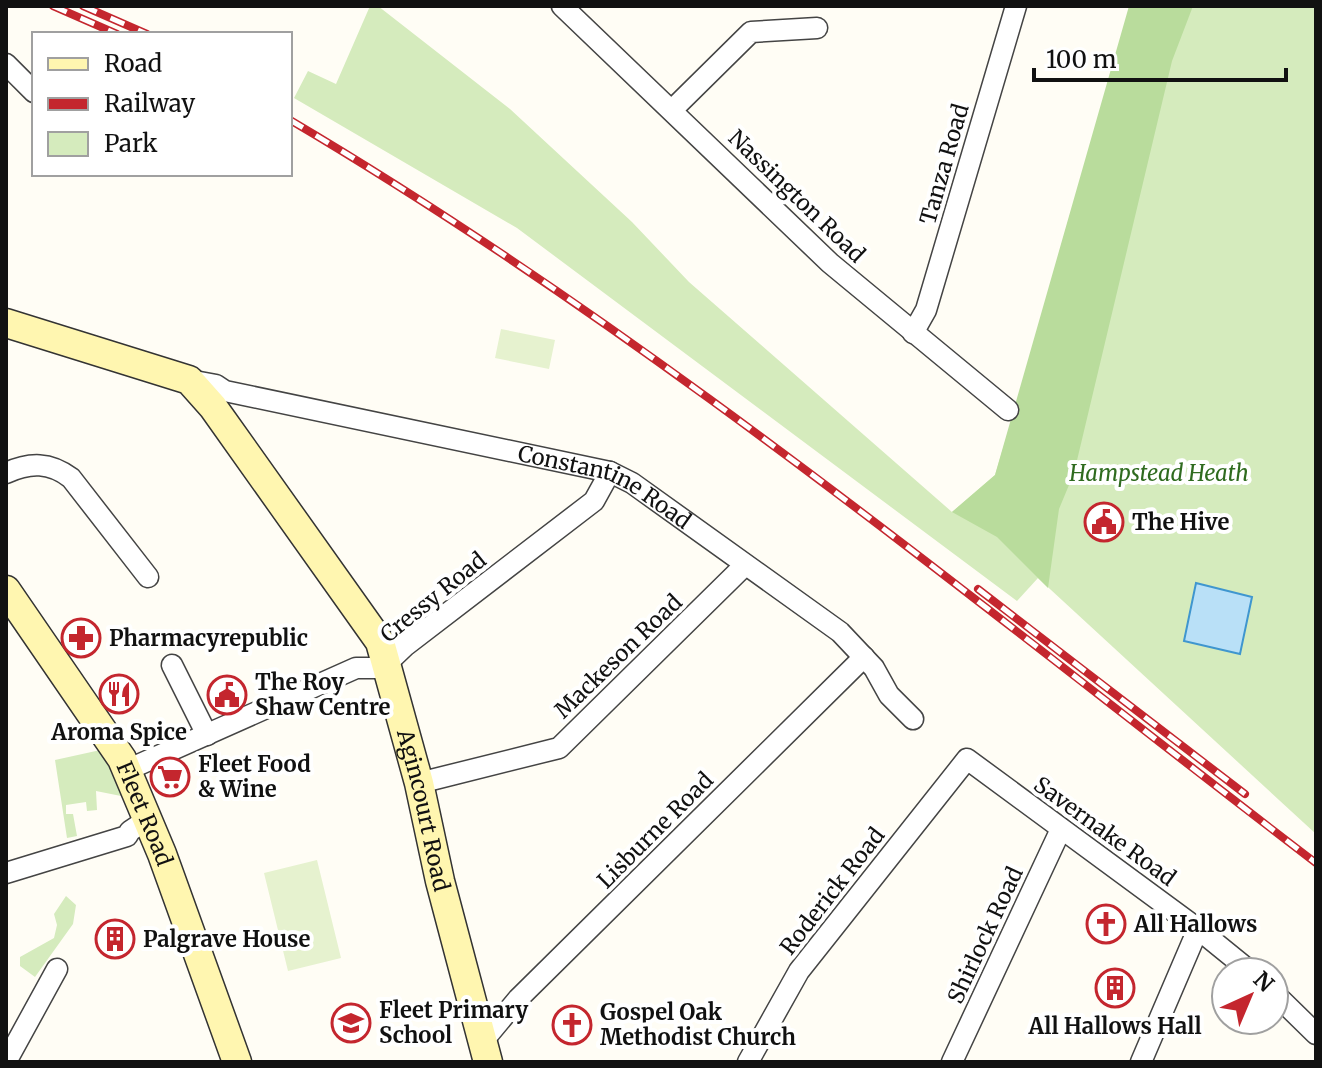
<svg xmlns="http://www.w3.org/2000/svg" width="1322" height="1068" font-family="Merriweather,serif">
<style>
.green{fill:#d5ebbd}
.forest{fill:#b9dc9c}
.pitch{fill:#e6f2cf}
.water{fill:#b9e0f7;stroke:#3f96cf;stroke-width:2}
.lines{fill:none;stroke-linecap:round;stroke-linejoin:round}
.street-casing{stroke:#444;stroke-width:23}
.secondary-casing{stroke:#333;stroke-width:31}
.street{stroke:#fff;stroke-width:20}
.secondary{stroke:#fff6b0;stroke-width:28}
.rail-casing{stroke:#c4262e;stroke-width:8}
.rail{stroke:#fff;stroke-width:5;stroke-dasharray:15;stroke-linecap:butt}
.labels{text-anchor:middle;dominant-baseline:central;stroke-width:8;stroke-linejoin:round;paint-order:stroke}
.street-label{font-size:22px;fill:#111;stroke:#fff}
.park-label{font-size:22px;font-style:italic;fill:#2f6b1f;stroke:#fff}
.poi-label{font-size:22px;font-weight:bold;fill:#111;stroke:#fff;text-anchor:start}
</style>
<rect width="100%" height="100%" fill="#fffdf5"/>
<!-- green -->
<path class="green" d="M370 6H378L510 109 632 222 689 282 952 512 995 475 1136 6H1316V834L1038 578 1017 601 517 228 294 98 308 71 336 84Z
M105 749 126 797 96 791 97 810 87 811 86 802 66 805V814H73L77 836 67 838 55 760Z
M66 896 76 905 73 924 35 977 20 966V957L54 938 57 925 54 914Z"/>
<!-- forest -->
<path class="forest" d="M1129 6H1193L1172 61 1074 473 1059 509 1048 588 997 537 952 512 995 475Z"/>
<!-- pitch -->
<path class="pitch" d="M501 329 555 340 549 369 495 358Z
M317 860 341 958 288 971 264 873Z"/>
<!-- water -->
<path class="water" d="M1196 583 1252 597 1240 654 1184 641Z"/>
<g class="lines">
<defs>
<g id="street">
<path d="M562 6 830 263 1008 410"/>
<path d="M6 64 34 92"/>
<path d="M673 109 751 32 817 28"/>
<path d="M913 333 926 310 1016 6"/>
<path id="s1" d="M189 380 216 385 225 391 610 472 632 483 840 632 874 668 889 695 913 719"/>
<path d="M6 473C30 462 50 462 71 478L148 577"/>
<path d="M172 665 207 735"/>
<path d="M127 770 356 668H382L405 646 594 501 610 472"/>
<path d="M419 783 559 748 744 566"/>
<path d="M6 873 127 836 130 831 148 819"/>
<path d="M1274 993 1316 1034"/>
<path d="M483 1041 518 999 864 657"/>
<path d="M6 1062 57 969"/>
<path d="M748 1062 799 971 967 759 1198 929 1251 972"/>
<path d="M952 1062 1061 829"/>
<path d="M1141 1062 1198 929"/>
</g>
<g id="secondary">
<path id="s2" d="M6 323 189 380 213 407 380 642 419 783 440 881 488 1062"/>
<path id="s3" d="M6 590 122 759 162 854 237 1062"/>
</g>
</defs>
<!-- street casing -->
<use href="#street" class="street-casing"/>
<!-- secondary casing -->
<use href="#secondary" class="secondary-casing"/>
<!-- street -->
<use href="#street" class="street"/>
<!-- secondary -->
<use href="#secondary" class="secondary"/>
<defs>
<path id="rail" d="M53 6 117 34
M83 6 147 34
M290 120C654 335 981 607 1316 863
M978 589 1245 794"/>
</defs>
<!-- rail casing -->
<use href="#rail" class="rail-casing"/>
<!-- rail -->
<use href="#rail" class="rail"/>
</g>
<!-- icons -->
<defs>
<symbol id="civic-ring" viewBox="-11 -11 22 22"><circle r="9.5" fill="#fff" stroke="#c4262e" stroke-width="1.5"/><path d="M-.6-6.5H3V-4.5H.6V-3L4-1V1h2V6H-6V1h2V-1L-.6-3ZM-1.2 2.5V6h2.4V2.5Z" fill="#c4262e"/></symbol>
<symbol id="pharmacy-ring" viewBox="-11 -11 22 22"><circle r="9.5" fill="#fff" stroke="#c4262e" stroke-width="1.5"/><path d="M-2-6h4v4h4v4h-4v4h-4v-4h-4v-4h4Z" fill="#c4262e"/></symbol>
<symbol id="restaurant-ring" viewBox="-11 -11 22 22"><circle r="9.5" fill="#fff" stroke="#c4262e" stroke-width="1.5"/><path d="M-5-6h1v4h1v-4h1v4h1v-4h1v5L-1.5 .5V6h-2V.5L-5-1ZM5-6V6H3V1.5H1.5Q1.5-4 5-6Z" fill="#c4262e"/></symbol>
<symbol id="supermarket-ring" viewBox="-11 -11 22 22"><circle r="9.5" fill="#fff" stroke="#c4262e" stroke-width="1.5"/><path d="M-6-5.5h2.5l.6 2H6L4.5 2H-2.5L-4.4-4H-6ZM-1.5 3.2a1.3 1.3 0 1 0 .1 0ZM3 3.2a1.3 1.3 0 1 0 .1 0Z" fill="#c4262e"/></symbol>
<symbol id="church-ring" viewBox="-11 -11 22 22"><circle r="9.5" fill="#fff" stroke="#c4262e" stroke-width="1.5"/><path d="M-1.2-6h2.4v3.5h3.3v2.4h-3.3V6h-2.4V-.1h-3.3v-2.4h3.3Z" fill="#c4262e"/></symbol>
<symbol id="building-ring" viewBox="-11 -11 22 22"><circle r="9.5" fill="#fff" stroke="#c4262e" stroke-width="1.5"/><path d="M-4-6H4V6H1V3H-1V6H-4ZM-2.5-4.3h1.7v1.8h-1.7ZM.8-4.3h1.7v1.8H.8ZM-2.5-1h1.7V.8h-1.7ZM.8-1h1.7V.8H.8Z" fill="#c4262e"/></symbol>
<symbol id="school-ring" viewBox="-11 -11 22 22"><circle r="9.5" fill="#fff" stroke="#c4262e" stroke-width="1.5"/><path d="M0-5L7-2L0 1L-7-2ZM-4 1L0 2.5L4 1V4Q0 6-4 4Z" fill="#c4262e"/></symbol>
</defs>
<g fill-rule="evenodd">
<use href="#civic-ring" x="1082" y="500" width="44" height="44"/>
<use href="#pharmacy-ring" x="59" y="616" width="44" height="44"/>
<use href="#restaurant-ring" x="97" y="672" width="44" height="44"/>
<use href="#civic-ring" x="205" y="673" width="44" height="44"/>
<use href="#supermarket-ring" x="148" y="755" width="44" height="44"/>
<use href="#church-ring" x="1084" y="902" width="44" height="44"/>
<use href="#building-ring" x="93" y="917" width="44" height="44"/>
<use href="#building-ring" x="1093" y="966" width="44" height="44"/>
<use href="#school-ring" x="329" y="1001" width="44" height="44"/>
<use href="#church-ring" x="550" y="1003" width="44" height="44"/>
</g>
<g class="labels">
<!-- street labels -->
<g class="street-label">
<text transform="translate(944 164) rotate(-74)">Tanza Road</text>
<text transform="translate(797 196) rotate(44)">Nassington Road</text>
<text stroke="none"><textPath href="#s1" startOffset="432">Constantine Road</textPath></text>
<text transform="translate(433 597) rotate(-39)">Cressy Road</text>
<text transform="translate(618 656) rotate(-44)">Mackeson Road</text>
<text stroke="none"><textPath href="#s2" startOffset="690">Agincourt Road</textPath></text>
<text stroke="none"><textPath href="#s3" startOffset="264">Fleet Road</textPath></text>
<text transform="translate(655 830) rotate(-45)">Lisburne Road</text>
<text transform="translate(1105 831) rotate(36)">Savernake Road</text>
<text transform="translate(832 891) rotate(-52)">Roderick Road</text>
<text transform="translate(985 935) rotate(-65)">Shirlock Road</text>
</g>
<!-- park labels -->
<g class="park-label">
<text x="1159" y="473">Hampstead Heath</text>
</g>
<!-- poi labels -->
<g class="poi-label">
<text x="1132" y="522">The Hive</text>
<text x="109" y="638">Pharmacyrepublic</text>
<text x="255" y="682">The Roy<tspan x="255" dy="25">Shaw Centre</tspan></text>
<text x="119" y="732" text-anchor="middle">Aroma Spice</text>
<text x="198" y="764">Fleet Food<tspan x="198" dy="25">&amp; Wine</tspan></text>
<text x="1134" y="924">All Hallows</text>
<text x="143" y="939">Palgrave House</text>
<text x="379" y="1010">Fleet Primary<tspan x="379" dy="25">School</tspan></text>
<text x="600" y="1012">Gospel Oak<tspan x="600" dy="25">Methodist Church</tspan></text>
<text x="1115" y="1026" text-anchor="middle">All Hallows Hall</text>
</g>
</g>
<!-- border -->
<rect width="1322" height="1068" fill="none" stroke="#111111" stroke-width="16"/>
<!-- legend -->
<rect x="32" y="32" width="260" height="144" fill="#ffffff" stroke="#a0a0a0" stroke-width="2"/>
<rect x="48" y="58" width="40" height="12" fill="#fff6b0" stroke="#a0a0a0" stroke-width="2"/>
<text x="104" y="72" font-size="24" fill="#111111">Road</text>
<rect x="48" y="98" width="40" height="12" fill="#c4262e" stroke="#a0a0a0" stroke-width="2"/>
<text x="104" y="112" font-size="24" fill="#111111">Railway</text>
<rect x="48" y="132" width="40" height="24" fill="#d5ebbd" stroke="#a0a0a0" stroke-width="2"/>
<text x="104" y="152" font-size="24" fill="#111111">Park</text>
<!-- north arrow -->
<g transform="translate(1250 996) rotate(44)"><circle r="38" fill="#ffffff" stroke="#a0a0a0" stroke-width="2"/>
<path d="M0-6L14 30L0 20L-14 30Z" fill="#c4262e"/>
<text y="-12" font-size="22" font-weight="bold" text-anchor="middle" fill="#111111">N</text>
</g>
<!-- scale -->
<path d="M1034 68v12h252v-12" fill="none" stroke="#111111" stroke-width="4"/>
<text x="1046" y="68" font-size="24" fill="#111111" stroke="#ffffff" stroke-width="6" paint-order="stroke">100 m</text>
</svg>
